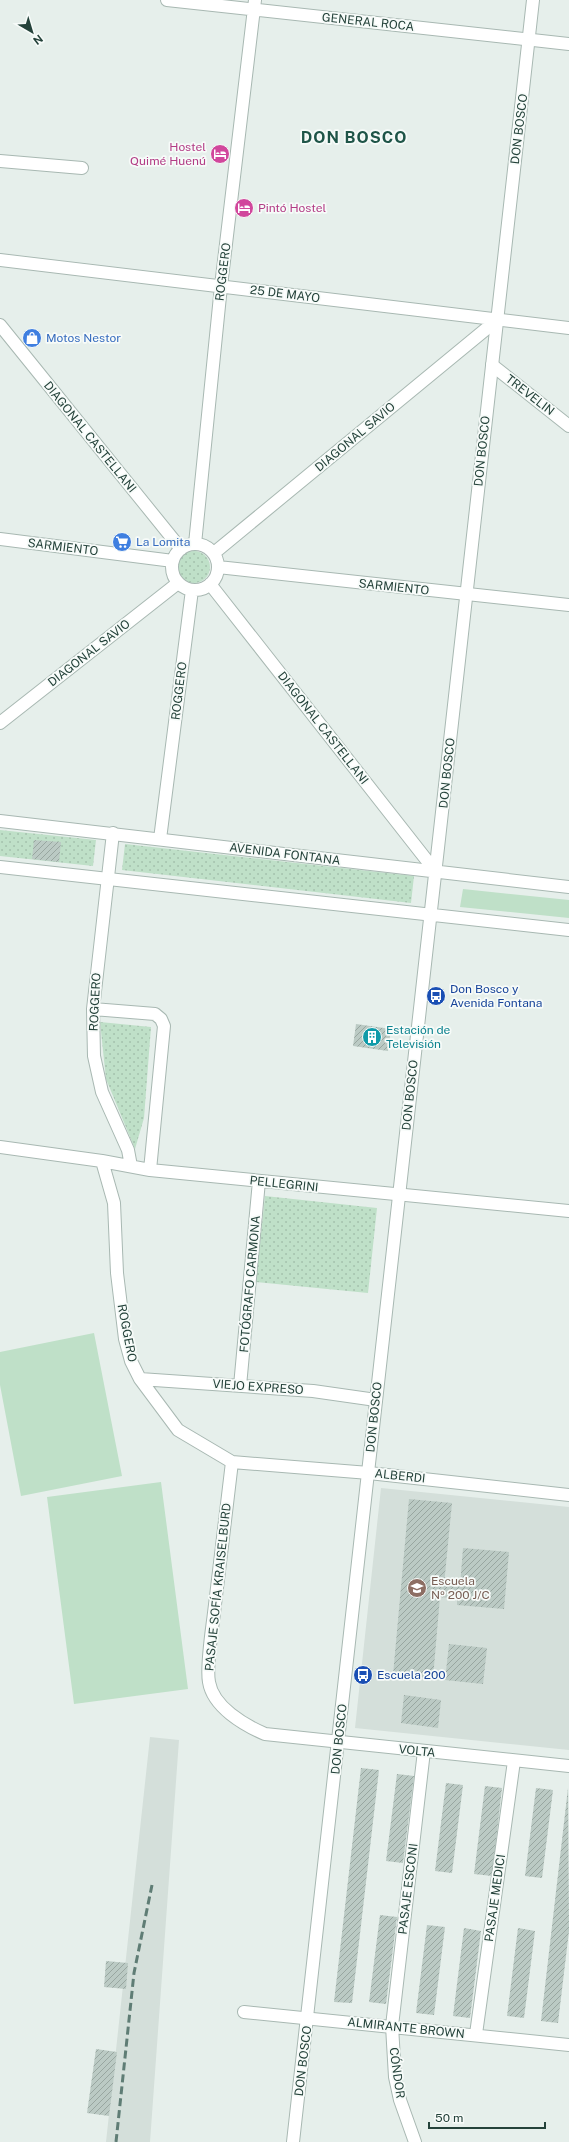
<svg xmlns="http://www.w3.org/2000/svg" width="569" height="2142" font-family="'Public Sans',sans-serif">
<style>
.built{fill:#d4dfda}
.grass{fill:url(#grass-dots)}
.park{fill:#bfe0c8}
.building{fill:url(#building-hatch)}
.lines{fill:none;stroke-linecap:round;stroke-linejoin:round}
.minor-casing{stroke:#a8b8b2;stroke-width:14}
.tertiary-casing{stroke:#a8b8b2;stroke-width:14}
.minor{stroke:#fff;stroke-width:12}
.tertiary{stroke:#fff;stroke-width:12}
.rail{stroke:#5f7d75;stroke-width:3;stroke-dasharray:8 4;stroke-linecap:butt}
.labels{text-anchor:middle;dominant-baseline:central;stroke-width:3.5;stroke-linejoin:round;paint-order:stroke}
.street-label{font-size:12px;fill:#24423a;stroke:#f7fbf9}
.hotel-label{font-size:12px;fill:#b23c85;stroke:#f7fbf9;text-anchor:end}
.shop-label{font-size:12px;fill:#366cbe;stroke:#f7fbf9;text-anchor:start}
.transit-label{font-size:12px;fill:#164399;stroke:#f7fbf9;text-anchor:start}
.culture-label{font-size:12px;fill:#0d838f;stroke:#f7fbf9;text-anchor:start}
.education-label{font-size:12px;fill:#785e54;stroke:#f7fbf9;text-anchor:start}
.district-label{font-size:16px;font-weight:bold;letter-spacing:1px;fill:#1f5548;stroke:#f7fbf9}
</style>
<defs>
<pattern id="grass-dots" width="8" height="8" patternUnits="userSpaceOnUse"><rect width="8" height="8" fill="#bfe0c8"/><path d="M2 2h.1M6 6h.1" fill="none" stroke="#a4c1ad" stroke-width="1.8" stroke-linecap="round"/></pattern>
<pattern id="building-hatch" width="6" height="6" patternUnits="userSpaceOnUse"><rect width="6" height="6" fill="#bbcac4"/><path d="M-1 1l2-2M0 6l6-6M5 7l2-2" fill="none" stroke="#98a6a0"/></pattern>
</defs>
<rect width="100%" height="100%" fill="#e6efeb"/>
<!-- built -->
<path class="built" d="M381 1488 569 1507V1750L355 1728Z
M150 1737 179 1740 150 2142H106Z"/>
<!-- grass -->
<path class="grass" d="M178 567a16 16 0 1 1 32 0a16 16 0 1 1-32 0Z
M0 830 96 840 93 866 0 856Z
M125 844 414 876 411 903 122 870Z
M100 1022 151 1027 144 1118 135 1149 106 1079Z
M265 1196 377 1208 368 1293 256 1282Z"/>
<!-- park -->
<path class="park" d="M463 889 569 900V918L460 907Z
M94 1333 122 1476 21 1496 0 1385V1352Z
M161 1482 188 1689 74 1704 47 1497Z"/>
<!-- building -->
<path class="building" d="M34 840 61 842 59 862 32 859Z
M356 1024 391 1029 388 1051 353 1046Z
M409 1499 452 1503 444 1585 460 1586 463 1548 509 1552 504 1609 457 1605V1599L440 1597 433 1678 393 1675Z
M449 1644 487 1648 483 1684 445 1680Z
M404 1695 441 1700 438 1728 401 1723Z
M361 1768 379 1770 352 2003 334 2002Z
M397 1774 414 1776 403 1863 386 1861Z
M446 1783 463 1785 452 1873 435 1871Z
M485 1786 502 1788 492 1876 474 1874Z
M536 1788 553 1790 542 1878 525 1876Z
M568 1788 569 1931 558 2023 541 2021Z
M380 1915 397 1917 386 2004 369 2002Z
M427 1925 445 1927 434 2015 416 2013Z
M464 1928 481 1931 470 2018 453 2016Z
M518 1928 535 1931 524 2018 507 2016Z
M106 1961 128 1963 126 1989 104 1987Z
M96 2049 117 2052 109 2116 87 2113Z"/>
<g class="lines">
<defs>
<path id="minor" d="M167 0 569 44
M0 161 82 168
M0 260 569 328
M0 325 181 549
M492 365 569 426
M0 539 173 561
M172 567a23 23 0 1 1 46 0a23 23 0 1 1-46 0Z
M195 544 221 286 255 0
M214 553 497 320
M218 567 569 605
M210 584 436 872
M0 723 178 583
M113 833 93 1009 94 1056 102 1092 128 1150 131 1166
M160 839 192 590
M93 1009 155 1014 161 1019 164 1026 150 1170
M0 1147 102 1161 150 1170 569 1211
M102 1161 114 1203 117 1273 125 1339 131 1361 140 1379 178 1430 232 1462 369 1473 569 1495
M140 1379 313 1391 376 1400
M240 1386 259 1181
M232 1462C226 1512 220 1562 214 1613 212 1630 206 1667 209 1682 213 1707 244 1725 265 1734L569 1766
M244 2012 569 2045
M476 2034 514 1761
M415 2142 400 2100 395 2077 392 2026 424 1751"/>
<path id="tertiary" d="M0 821 569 887
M0 867 569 930
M293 2142 533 0"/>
</defs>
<!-- minor casing -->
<use href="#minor" class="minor-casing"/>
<!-- tertiary casing -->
<use href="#tertiary" class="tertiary-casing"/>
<!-- minor -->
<use href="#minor" class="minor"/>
<!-- tertiary -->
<use href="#tertiary" class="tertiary"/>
<!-- rail -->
<path class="rail" d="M116 2142 134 1973 152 1885"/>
</g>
<!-- icons -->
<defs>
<symbol id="hotel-disc" viewBox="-11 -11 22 22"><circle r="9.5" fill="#d1479c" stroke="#f7fbf9"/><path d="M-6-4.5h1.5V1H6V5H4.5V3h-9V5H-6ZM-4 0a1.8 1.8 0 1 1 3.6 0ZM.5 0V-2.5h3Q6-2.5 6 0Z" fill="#fff"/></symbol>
<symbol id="shop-disc" viewBox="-11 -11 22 22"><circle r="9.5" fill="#3f7fe0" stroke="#f7fbf9"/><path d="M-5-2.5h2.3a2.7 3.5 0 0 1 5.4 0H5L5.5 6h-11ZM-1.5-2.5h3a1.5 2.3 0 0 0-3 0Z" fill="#fff"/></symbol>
<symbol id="supermarket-disc" viewBox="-11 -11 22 22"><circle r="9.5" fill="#3f7fe0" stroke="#f7fbf9"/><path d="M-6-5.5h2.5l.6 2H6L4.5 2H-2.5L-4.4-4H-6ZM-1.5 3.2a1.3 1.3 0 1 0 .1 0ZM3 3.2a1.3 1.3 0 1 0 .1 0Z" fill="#fff"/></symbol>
<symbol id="bus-disc" viewBox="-11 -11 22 22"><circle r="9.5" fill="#1a4fb4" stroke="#f7fbf9"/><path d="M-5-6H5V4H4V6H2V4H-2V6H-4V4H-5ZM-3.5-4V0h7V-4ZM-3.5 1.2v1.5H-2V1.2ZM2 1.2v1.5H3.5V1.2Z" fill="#fff"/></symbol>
<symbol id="building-disc" viewBox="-11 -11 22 22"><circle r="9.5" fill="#0f9aa8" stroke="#f7fbf9"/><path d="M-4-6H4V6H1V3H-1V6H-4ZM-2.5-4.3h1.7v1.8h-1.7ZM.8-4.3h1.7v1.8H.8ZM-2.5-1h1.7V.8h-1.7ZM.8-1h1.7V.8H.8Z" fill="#fff"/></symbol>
<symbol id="school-disc" viewBox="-11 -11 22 22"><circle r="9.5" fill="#8d6e63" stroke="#f7fbf9"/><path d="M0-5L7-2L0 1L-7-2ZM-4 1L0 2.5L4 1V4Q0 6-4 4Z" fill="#fff"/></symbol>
</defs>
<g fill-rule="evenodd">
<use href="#hotel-disc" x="209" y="143" width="22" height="22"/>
<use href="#hotel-disc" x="233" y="197" width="22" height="22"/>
<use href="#shop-disc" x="21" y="327" width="22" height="22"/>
<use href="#supermarket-disc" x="111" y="531" width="22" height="22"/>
<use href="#bus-disc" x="425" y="985" width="22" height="22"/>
<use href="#building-disc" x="361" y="1026" width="22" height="22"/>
<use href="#school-disc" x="406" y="1577" width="22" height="22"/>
<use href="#bus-disc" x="352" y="1664" width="22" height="22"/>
</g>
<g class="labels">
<!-- street labels -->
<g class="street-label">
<text transform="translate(368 22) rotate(6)">GENERAL ROCA</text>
<text transform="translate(519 129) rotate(-83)">DON BOSCO</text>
<text transform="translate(223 272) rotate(-83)">ROGGERO</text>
<text transform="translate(285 294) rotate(7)">25 DE MAYO</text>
<text transform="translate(530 395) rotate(38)">TREVELIN</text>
<text transform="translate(90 437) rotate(51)">DIAGONAL CASTELLANI</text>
<text transform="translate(355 437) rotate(-40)">DIAGONAL SAVIO</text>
<text transform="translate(482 451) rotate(-84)">DON BOSCO</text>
<text transform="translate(63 547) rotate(7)">SARMIENTO</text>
<text transform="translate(394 587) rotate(6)">SARMIENTO</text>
<text transform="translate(89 653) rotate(-38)">DIAGONAL SAVIO</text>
<text transform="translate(179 691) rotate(-83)">ROGGERO</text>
<text transform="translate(323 728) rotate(52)">DIAGONAL CASTELLANI</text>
<text transform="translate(447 773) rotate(-84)">DON BOSCO</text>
<text transform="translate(285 854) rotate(7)">AVENIDA FONTANA</text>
<text transform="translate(95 1002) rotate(-87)">ROGGERO</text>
<text transform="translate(410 1095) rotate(-84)">DON BOSCO</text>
<text transform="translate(284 1184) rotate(6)">PELLEGRINI</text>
<text transform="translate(250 1284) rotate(-85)">FOTÓGRAFO CARMONA</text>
<text transform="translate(127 1333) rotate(79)">ROGGERO</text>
<text transform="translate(258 1387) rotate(4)">VIEJO EXPRESO</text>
<text transform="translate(374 1417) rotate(-84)">DON BOSCO</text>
<text transform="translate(400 1476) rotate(6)">ALBERDI</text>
<text transform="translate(218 1587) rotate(-84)">PASAJE SOFÍA KRAISELBURD</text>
<text transform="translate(339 1739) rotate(-84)">DON BOSCO</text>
<text transform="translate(417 1751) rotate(6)">VOLTA</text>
<text transform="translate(408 1889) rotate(-83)">PASAJE ESCONI</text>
<text transform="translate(495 1898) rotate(-82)">PASAJE MEDICI</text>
<text transform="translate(406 2028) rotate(6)">ALMIRANTE BROWN</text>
<text transform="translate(303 2061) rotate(-83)">DON BOSCO</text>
<text transform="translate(397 2073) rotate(82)">CÓNDOR</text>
</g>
<!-- hotel labels -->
<g class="hotel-label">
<text x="206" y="147">Hostel<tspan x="206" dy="14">Quimé Huenú</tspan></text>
<text x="258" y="208" text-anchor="start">Pintó Hostel</text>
</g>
<!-- shop labels -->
<g class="shop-label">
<text x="46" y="338">Motos Nestor</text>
<text x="136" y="542">La Lomita</text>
</g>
<!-- transit labels -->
<g class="transit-label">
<text x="450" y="989">Don Bosco y<tspan x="450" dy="14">Avenida Fontana</tspan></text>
<text x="377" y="1675">Escuela 200</text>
</g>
<!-- culture labels -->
<g class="culture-label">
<text x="386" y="1030">Estación de<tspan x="386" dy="14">Televisión</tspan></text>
</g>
<!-- education labels -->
<g class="education-label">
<text x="431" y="1581">Escuela<tspan x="431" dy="14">Nº 200 J/C</tspan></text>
</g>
<!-- district labels -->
<g class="district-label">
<text x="354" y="137">DON BOSCO</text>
</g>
</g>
<!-- north arrow -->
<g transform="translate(32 32) rotate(142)" stroke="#f7fbf9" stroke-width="3" paint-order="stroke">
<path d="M0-3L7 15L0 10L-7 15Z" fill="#24423a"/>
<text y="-6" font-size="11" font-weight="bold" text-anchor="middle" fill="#24423a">N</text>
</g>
<!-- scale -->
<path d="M429 2122v6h116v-6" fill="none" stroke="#24423a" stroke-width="2"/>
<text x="435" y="2122" font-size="12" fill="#24423a" stroke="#f7fbf9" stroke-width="3" paint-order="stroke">50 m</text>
</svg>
